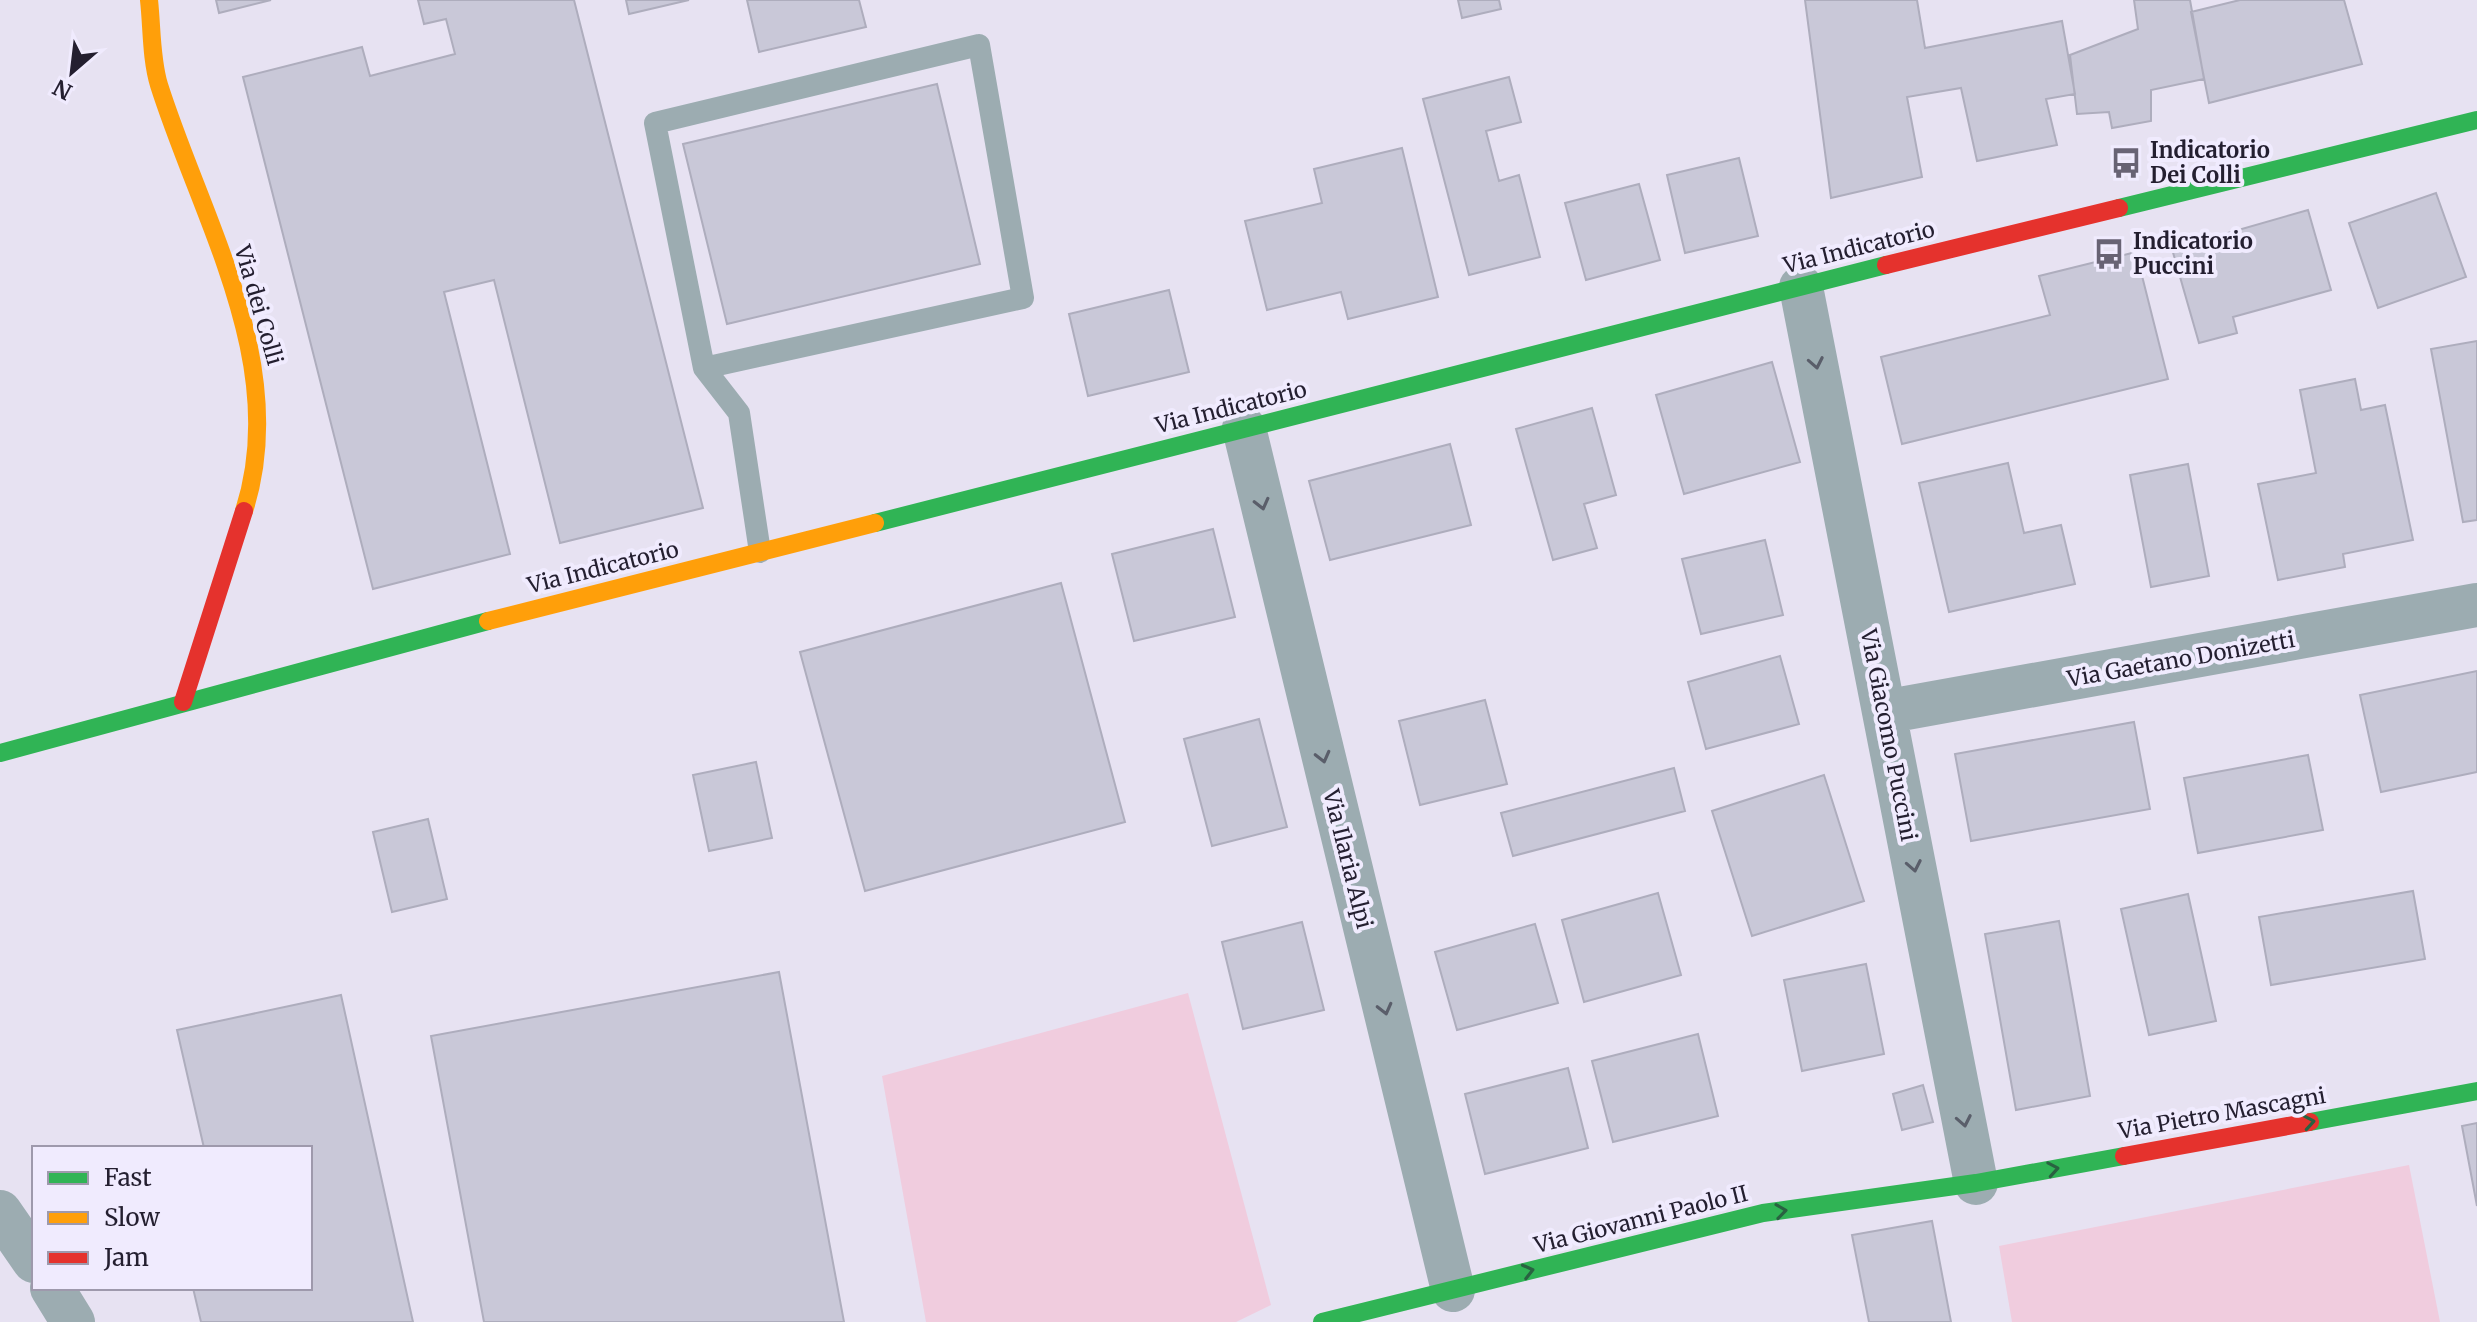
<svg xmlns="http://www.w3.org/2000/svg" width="2477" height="1322" font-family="Merriweather,serif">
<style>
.green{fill:#f0ccde}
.building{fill:#c9c8d8;stroke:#aeadbd;stroke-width:2}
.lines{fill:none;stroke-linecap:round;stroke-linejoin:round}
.lane{stroke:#9cacb1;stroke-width:22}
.street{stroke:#9cacb1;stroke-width:44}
.fast{stroke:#30b455;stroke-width:18}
.slow{stroke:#ff9f0a;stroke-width:18}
.jam{stroke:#e5322d;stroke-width:18}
.oneway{stroke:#5a5e6a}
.oneway2{stroke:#296241}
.labels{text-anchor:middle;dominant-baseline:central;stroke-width:8;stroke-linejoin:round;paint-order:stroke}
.poi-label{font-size:22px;font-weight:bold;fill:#241f30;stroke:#f0ebfe;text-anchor:start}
.street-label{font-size:22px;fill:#241f30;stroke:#f0ebfe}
</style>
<rect width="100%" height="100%" fill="#e7e2f2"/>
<!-- green -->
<path class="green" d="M1188 993 1271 1305 1236 1322H926L882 1076Z
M2409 1165 2440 1322H2012L1999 1246Z"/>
<!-- building -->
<path class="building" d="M216 0H271L219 13Z
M418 0H574L703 508 560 543 494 280 444 292 510 554 373 589 243 77 362 47 370 76 455 54 446 19 424 24Z
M626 0H689L629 14Z
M747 0H859L866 27 759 52Z
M1458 0H1499L1501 9 1462 18Z
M1805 0H1917L1925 48 2062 21 2075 94 2046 99 2057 145 1977 161 1961 88 1907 97 1922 177 1831 198Z
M2134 0H2190L2204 79 2151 90V121L2112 128 2109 112 2077 114 2070 55 2138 29Z
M2240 0H2344L2362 64 2209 103 2191 12Z
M1509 77 1521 122 1486 131 1499 181 1519 175 1540 257 1469 275 1423 99Z
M937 84 980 264 727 324 683 144Z
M1402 148 1438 297 1348 319 1341 292 1267 310 1245 221 1322 203 1314 169Z
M1739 158 1758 236 1685 253 1667 175Z
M1639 184 1660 260 1586 280 1565 203Z
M2436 193 2466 277 2378 308 2349 223Z
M2308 210 2331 290 2233 317 2237 333 2199 343 2172 249Z
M2136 252 2168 379 1902 444 1881 357 2050 315 2039 276Z
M1169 290 1189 372 1088 396 1069 314Z
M2477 341V520L2463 522 2431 349Z
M1772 362 1800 462 1684 494 1656 395Z
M2355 379 2361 410 2385 405 2413 540 2343 554 2345 567 2278 580 2258 484 2316 473 2300 390Z
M1592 408 1616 495 1584 504 1597 548 1553 560 1516 429Z
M1450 444 1471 525 1330 560 1309 481Z
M2008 463 2024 533 2061 525 2075 584 1949 612 1919 483Z
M2188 464 2209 576 2151 587 2130 475Z
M1213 529 1235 617 1134 641 1112 554Z
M1765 540 1783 615 1701 634 1682 559Z
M1061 583 1125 822 865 891 800 652Z
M1780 656 1799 724 1706 749 1688 682Z
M2477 671V772L2381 792 2360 695Z
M1485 700 1507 784 1420 805 1399 721Z
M1259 719 1287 827 1212 846 1184 739Z
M2134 722 2150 809 1971 841 1955 754Z
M2308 755 2323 830 2198 853 2184 778Z
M756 762 772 838 709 851 693 775Z
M1674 768 1685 811 1513 856 1501 813Z
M1824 775 1864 901 1752 936 1712 811Z
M428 819 447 899 392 912 373 832Z
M2413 891 2425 959 2271 985 2259 917Z
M1658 893 1681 975 1584 1002 1562 920Z
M2188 894 2216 1021 2149 1035 2121 909Z
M2059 921 2090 1096 2016 1110 1985 934Z
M1302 922 1324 1010 1243 1029 1222 942Z
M1535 924 1558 1003 1457 1030 1435 952Z
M1866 964 1884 1054 1802 1071 1784 980Z
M779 972 844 1322H484L431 1036Z
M341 995 413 1322H201L193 1288H310V1148H204L177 1030Z
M1698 1034 1718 1116 1613 1142 1592 1061Z
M1568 1068 1588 1148 1485 1174 1465 1094Z
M1923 1085 1933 1122 1902 1130 1893 1094Z
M2477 1123V1206L2462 1126Z
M1932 1221 1951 1322H1869L1852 1235Z"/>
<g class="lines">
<!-- lane -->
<path class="lane" d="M704 368 1023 298 979 45 655 123 704 368 739 413 760 552"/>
<!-- street -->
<path class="street" d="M1801 287 1976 1183
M1244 428 1453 1290
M1884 712 2477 605
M0 1212 34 1261
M52 1288 73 1322"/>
<!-- fast -->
<path class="fast" d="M2119 208 2477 120
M875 523 1886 265
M0 753 488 621
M2310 1122 2477 1091
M1322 1322 1763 1213 1976 1183 2124 1156"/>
<!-- slow -->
<path class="slow" d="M149 0C152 27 151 59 159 85 202 221 291 365 244 511
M488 621 875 523"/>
<!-- jam -->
<path class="jam" d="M1886 265 2119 208
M183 702 244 511
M2124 1156 2310 1122"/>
</g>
<!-- one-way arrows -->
<defs><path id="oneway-chevron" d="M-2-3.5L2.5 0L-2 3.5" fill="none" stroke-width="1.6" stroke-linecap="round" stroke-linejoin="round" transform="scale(2)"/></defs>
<g class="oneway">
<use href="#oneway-chevron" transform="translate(1816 363) rotate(79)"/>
<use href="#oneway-chevron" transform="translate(1262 504) rotate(76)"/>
<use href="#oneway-chevron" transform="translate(1323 757) rotate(76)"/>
<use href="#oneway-chevron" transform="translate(1914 866) rotate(79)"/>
<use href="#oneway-chevron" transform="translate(1385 1009) rotate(76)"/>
<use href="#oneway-chevron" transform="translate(1964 1121) rotate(79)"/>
</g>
<g class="oneway2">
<use href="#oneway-chevron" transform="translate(2309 1122) rotate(-10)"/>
<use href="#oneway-chevron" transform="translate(2053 1169) rotate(-10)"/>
<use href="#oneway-chevron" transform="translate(1781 1211) rotate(-8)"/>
<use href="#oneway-chevron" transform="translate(1528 1271) rotate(-14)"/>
</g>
<!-- icons -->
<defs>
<symbol id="bus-bare" viewBox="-9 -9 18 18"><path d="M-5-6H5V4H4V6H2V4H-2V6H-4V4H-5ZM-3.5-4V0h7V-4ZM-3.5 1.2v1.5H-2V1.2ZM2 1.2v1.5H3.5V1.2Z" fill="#686374" stroke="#f0ebfe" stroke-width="2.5" paint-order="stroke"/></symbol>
</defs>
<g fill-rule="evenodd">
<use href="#bus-bare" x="2104" y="141" width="44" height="44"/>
<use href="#bus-bare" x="2087" y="232" width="44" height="44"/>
</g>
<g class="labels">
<!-- poi labels -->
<g class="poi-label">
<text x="2150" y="150">Indicatorio<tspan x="2150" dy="25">Dei Colli</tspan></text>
<text x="2133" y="241">Indicatorio<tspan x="2133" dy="25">Puccini</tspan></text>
</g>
<!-- street labels -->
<g class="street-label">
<text transform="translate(1859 247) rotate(-14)">Via Indicatorio</text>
<text transform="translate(259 305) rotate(74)">Via dei Colli</text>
<text transform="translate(1231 407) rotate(-14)">Via Indicatorio</text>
<text transform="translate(603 567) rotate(-14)">Via Indicatorio</text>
<text transform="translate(2181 659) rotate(-10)">Via Gaetano Donizetti</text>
<text transform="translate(1889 735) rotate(79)">Via Giacomo Puccini</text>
<text transform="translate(1348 859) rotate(76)">Via Ilaria Alpi</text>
<text transform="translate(2222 1113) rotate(-10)">Via Pietro Mascagni</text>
<text transform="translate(1641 1219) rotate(-14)">Via Giovanni Paolo II</text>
</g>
</g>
<!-- legend -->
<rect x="32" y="1146" width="280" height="144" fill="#f0ebfe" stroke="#9e99ac" stroke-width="2"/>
<rect x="48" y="1172" width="40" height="12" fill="#30b455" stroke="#9e99ac" stroke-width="2"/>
<text x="104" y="1186" font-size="24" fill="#241f30">Fast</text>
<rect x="48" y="1212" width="40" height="12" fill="#ff9f0a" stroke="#9e99ac" stroke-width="2"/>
<text x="104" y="1226" font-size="24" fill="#241f30">Slow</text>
<rect x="48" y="1252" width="40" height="12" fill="#e5322d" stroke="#9e99ac" stroke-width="2"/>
<text x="104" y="1266" font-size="24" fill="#241f30">Jam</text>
<!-- north arrow -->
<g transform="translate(72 72) rotate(208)" stroke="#f0ebfe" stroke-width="6" paint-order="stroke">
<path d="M0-6L14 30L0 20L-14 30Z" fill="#241f30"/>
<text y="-12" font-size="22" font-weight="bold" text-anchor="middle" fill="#241f30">N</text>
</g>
</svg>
